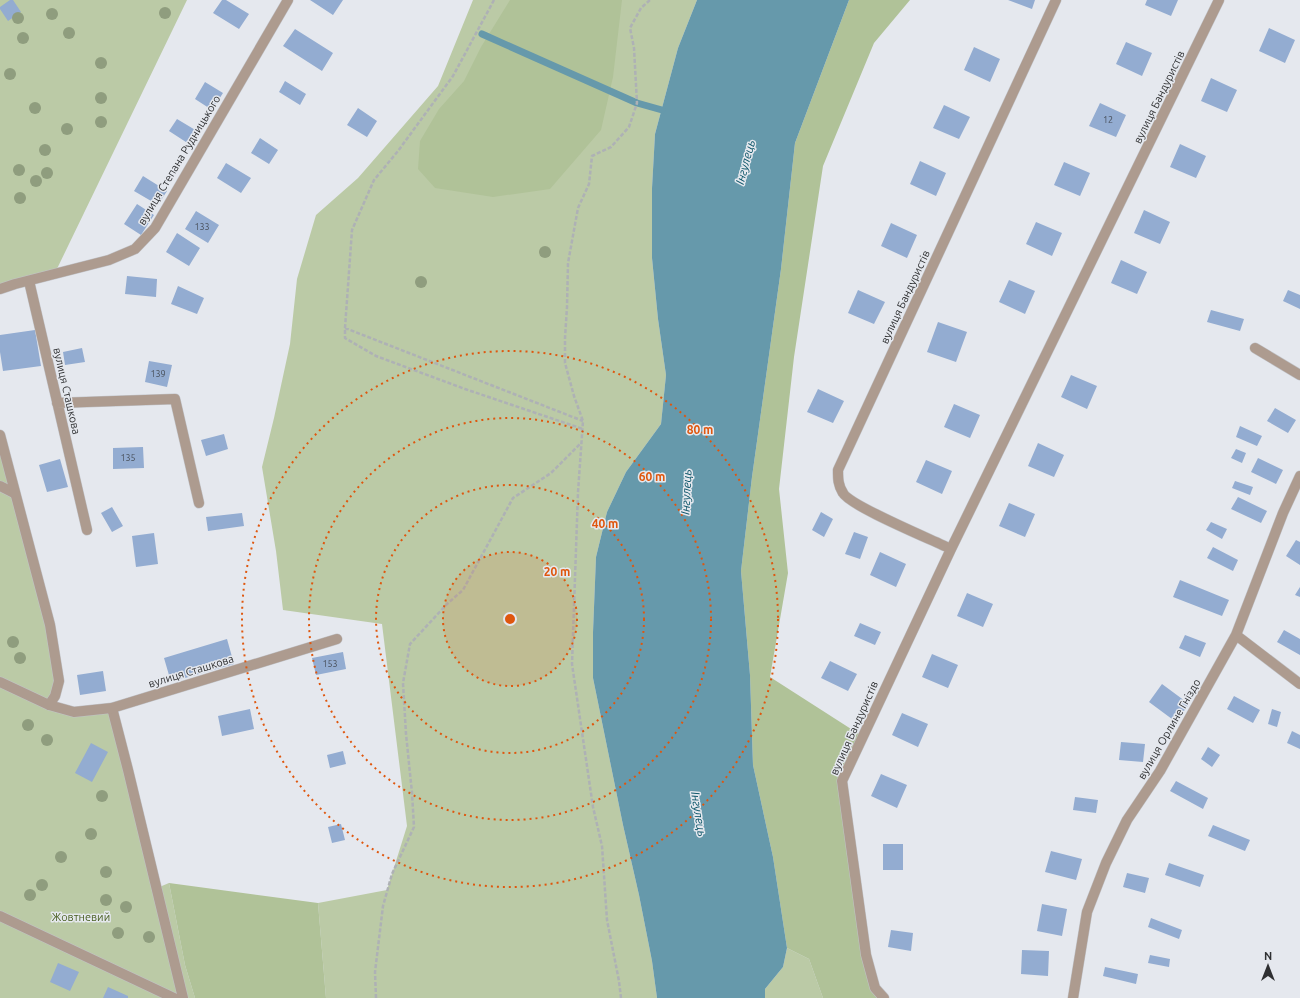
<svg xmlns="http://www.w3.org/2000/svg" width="1300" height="998" font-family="Ubuntu,sans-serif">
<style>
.green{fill:#bbcaa6}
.forest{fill:#b0c298}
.water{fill:#6699ab}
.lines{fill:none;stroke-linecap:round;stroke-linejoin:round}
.stream{stroke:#6699ab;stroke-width:7}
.building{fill:#93acd1}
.service-casing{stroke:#c1c3c8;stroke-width:11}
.minor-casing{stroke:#c1c3c8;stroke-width:11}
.path{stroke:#aeb1b5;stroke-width:2.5;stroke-dasharray:4 2;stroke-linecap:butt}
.service{stroke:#ad9b8f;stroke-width:10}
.minor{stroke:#ad9b8f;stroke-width:10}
.tree{fill:#8f9d7e}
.ring{fill:none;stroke:#df570e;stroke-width:2;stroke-dasharray:2 4}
.labels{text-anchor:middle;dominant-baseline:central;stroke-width:3;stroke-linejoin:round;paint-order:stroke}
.number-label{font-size:9px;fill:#484f5a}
.street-label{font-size:11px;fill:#2f3032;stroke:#e5e8ee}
.park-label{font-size:11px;fill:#495f22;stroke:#e5e8ee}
.water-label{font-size:12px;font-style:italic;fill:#0b5468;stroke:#e5e8ee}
.centre{fill:#df570e;stroke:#e5e8ee;stroke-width:2}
.ring-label{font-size:12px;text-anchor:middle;font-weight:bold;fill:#df570e;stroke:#e5e8ee;stroke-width:3;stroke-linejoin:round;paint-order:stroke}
</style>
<rect width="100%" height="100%" fill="#e5e8ee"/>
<!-- green -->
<path class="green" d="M0 0H187L54 275 0 289Z
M473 0H697L678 48 655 134 652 188V258L658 319 666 375 661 424 626 472 607 512 596 557 593 632V678L623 825 639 895 652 961 657 998H326L318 903 387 890 407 826 382 624 283 610 276 551 262 467 274 418 290 344 297 279 316 215 358 178 438 86Z
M0 435 59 681 50 705 74 712 112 708 157 888 169 883 185 965 195 998H0Z
M787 948 809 959 823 998H765V989L783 967Z"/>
<!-- forest -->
<path class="forest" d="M510 0H622L613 77 601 130 550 189 493 197 435 188 418 169 420 141 439 109 464 81 481 47Z
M849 0H910L874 43 823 166 794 357 779 489 788 573 770 677 862 736 842 781 866 955 884 998H823L809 959 787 948 773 857 753 765 750 675 741 571 752 477 781 269 795 143Z
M169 883 318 903 326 998H195L185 965Z"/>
<!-- water -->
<path class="water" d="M697 0H849L795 143 781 269 752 477 741 571 750 675 753 765 773 857 787 948 783 967 765 989V998H657L652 961 639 895 623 825 593 678V632L596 557 607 512 626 472 661 424 666 375 658 319 652 258V188L655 134 678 48Z"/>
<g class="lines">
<!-- stream -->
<path class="stream" d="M482 34 637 103 662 110"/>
</g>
<!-- building -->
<path class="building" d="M10 0H13L21 12 8 21 0 9V7Z
M222 0H226L249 14 239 29 213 13Z
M310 0H343L333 15Z
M1008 0H1035L1032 9Z
M1147 0H1178L1171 16 1145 5Z
M1269 28 1295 40 1285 63 1259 51Z
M295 29 333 53 322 71 283 46Z
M1126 42 1152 53 1142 76 1116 64Z
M974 47 1000 59 990 82 964 70Z
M1211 78 1237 90 1227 112 1201 101Z
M285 81 306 94 300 105 279 92Z
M205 82 223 93 212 110 195 99Z
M1100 103 1126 115 1116 137 1089 126Z
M944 105 970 117 959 139 933 128Z
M358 108 377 121 367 137 347 125Z
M177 119 197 131 189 144 169 131Z
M260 138 278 150 269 164 251 153Z
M1180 144 1206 156 1196 178 1170 167Z
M920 161 946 173 936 196 910 184Z
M1064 162 1090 173 1080 196 1054 185Z
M226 163 251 178 241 193 217 178Z
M143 176 167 191 158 205 134 191Z
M137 204 154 215 141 235 124 224Z
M1144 210 1170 222 1160 244 1134 233Z
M196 211 219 225 208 243 185 229Z
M1036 222 1062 233 1052 256 1026 244Z
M891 223 917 235 907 258 881 246Z
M177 233 200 248 189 266 166 252Z
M1121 260 1147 272 1137 294 1111 283Z
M127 276 157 279 156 297 125 294Z
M1009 280 1035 291 1025 314 999 302Z
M178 286 204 298 197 314 171 304Z
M858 290 885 302 874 324 848 313Z
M1288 290 1300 295V309L1283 301Z
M1211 310 1244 319 1240 331 1207 322Z
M938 322 967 332 956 362 927 352Z
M35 330 41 366 3 371 0 352V335Z
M82 348 85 362 65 365 63 352Z
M149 361 172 365 167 387 145 382Z
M1071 375 1097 386 1087 409 1061 397Z
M818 389 844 401 833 423 807 412Z
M954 404 980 415 970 438 944 427Z
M1275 408 1296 420 1288 433 1267 421Z
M1240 426 1262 436 1257 446 1236 437Z
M224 434 228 449 206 456 201 440Z
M1038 443 1064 455 1054 477 1028 466Z
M143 447 144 468 113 469V448Z
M1236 449 1246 453 1242 463 1231 458Z
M1258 458 1283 470 1276 484 1251 472Z
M60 459 68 487 47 492 39 465Z
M926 460 952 471 942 494 916 482Z
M1235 481 1253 487 1250 495 1232 488Z
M1238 497 1267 511 1261 523 1231 509Z
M1009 503 1035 514 1025 537 999 526Z
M112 507 123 526 112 532 101 513Z
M821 512 833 519 824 537 812 530Z
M242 513 244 526 208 531 206 517Z
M1211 522 1227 529 1222 539 1206 530Z
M854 532 868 537 860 559 845 554Z
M154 533 158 564 136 567 132 536Z
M1296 540 1300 542V565L1286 556Z
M1213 547 1238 560 1233 571 1207 558Z
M880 552 906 564 896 587 870 575Z
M1180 580 1229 600 1222 616 1173 597Z
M1300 587V597L1295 595Z
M967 593 993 604 983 627 957 616Z
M860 623 881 632 875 645 854 636Z
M1284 630 1300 639V655L1277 642Z
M1185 635 1206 643 1200 657 1179 648Z
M227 639 234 664 171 682 164 658Z
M343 652 346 669 316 675 312 658Z
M932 654 958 665 948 688 922 677Z
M830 661 857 674 848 691 821 678Z
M103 671 106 691 80 695 77 675Z
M1162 684 1189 704 1176 722 1149 702Z
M1234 696 1260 710 1253 723 1227 709Z
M250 709 254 729 222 736 218 716Z
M1272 709 1281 712 1277 727 1268 724Z
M902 713 928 724 918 747 892 735Z
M1292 731 1300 735V749L1287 743Z
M1121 742 1145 744 1143 762 1119 760Z
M91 743 108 752 92 782 75 773Z
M1208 747 1220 755 1212 767 1201 759Z
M343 751 346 764 330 768 327 755Z
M881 774 907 785 897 808 871 796Z
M1176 781 1208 798 1203 809 1170 791Z
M1075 797 1098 800 1096 813 1073 810Z
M341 824 345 840 332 843 328 827Z
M1213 825 1250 840 1245 851 1208 836Z
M883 844H903V870H883Z
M1051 851 1082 859 1076 880 1045 872Z
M1169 863 1204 875 1200 887 1165 875Z
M1127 873 1149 878 1145 893 1123 887Z
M1042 904 1067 909 1062 936 1037 931Z
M1151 918 1182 930 1179 939 1148 927Z
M891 930 913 933 911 951 888 947Z
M1022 950 1049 951 1048 976 1021 974Z
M1150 955 1170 959 1169 967 1148 963Z
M58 963 79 972 70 991 50 982Z
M1105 967 1138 974 1136 984 1103 976Z
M108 987 128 996V998H103Z"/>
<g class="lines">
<defs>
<path id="service" d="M29 281 87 530
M1255 348 1300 375
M57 403 175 399 199 503
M0 486 14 493
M112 708 128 770 183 998
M0 916 174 998"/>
<path id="minor" d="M0 289 15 284 109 260 135 249 155 228 288 0
M0 435 50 625 59 681 55 696 49 705
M951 549C933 540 850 506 843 493 838 485 838 479 838 470L1056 0
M1236 635 1300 684
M0 682 49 705 74 712 112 708 337 639
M884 998 875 988 866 955 842 781 951 549 1219 0
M1073 998 1087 912 1106 863 1127 820 1160 771 1236 635 1283 513 1300 476"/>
</defs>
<!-- service casing -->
<use href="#service" class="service-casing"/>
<!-- minor casing -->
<use href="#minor" class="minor-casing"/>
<!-- path -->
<path class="path" d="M494 0 453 76 398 151 374 180 352 230 345 328V338L376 356 465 389 583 429
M345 328 583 421
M376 998 375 972 383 906 392 874 414 827 412 793 406 734 403 683 410 644 447 604 463 590 513 498 551 473 581 443
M621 998 619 981 607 920 602 846 593 807 572 664 578 492 583 421 574 396 565 363V338L567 307 568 263 578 208 589 184 592 156 611 147 629 127 637 103 634 48 630 28 641 8 650 0"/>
<!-- service -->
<use href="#service" class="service"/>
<!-- minor -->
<use href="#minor" class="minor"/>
</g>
<!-- trees -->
<g class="tree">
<circle cx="165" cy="13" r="6"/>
<circle cx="52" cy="14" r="6"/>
<circle cx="18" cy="18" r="6"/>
<circle cx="69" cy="33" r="6"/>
<circle cx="23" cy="38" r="6"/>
<circle cx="101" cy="63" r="6"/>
<circle cx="10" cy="74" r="6"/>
<circle cx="101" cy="98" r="6"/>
<circle cx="35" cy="108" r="6"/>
<circle cx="101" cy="122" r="6"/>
<circle cx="67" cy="129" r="6"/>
<circle cx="45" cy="150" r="6"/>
<circle cx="19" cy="170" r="6"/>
<circle cx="47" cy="173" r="6"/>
<circle cx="36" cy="181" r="6"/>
<circle cx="20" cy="198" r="6"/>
<circle cx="545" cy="252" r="6"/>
<circle cx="421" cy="282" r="6"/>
<circle cx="13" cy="642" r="6"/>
<circle cx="20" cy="658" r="6"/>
<circle cx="28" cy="725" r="6"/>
<circle cx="47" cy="740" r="6"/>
<circle cx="102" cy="796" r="6"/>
<circle cx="91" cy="834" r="6"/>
<circle cx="61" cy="857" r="6"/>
<circle cx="106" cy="872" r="6"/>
<circle cx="42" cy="885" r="6"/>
<circle cx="30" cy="895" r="6"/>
<circle cx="106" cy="900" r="6"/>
<circle cx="126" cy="907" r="6"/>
<circle cx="118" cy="933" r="6"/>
<circle cx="149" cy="937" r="6"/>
</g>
<!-- distance rings -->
<circle cx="510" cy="619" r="67" fill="#df570e" fill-opacity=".12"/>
<g class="ring">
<circle cx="510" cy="619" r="67"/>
<circle cx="510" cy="619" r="134"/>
<circle cx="510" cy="619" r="201"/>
<circle cx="510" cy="619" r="268"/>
</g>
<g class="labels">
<!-- number labels -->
<g class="number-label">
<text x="1108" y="120">12</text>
<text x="202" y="227">133</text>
<text x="158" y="374">139</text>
<text x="128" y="458">135</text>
<text x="330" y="664">153</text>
</g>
<!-- street labels -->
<g class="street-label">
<text transform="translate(1159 97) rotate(-64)">вулиця Бандуристів</text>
<text transform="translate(179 160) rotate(-59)">вулиця Степана Рудницького</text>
<text transform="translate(905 297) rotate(-65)">вулиця Бандуристів</text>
<text transform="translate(67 391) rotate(77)">вулиця Сташкова</text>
<text transform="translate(191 671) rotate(-17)">вулиця Сташкова</text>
<text transform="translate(854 728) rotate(-66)">вулиця Бандуристів</text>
<text transform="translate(1169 729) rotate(-60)">вулиця Орлине Гніздо</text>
</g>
<!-- park labels -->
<g class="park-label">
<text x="81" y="917">Жовтневий</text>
</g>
<!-- water labels -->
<g class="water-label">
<text transform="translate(745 162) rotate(-75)">Інгулець</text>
<text transform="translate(686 492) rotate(-87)">Інгулець</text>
<text transform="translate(699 814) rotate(81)">Інгулець</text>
</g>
</g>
<circle cx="510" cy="619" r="6" class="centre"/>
<g class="ring-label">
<text x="700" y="434">80 m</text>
<text x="652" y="481">60 m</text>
<text x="605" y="528">40 m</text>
<text x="557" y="576">20 m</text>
</g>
<!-- north arrow -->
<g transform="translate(1268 966)" stroke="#e5e8ee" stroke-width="3" paint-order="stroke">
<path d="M0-3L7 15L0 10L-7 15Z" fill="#2f3032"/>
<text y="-6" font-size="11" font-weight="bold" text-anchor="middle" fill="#2f3032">N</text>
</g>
</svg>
